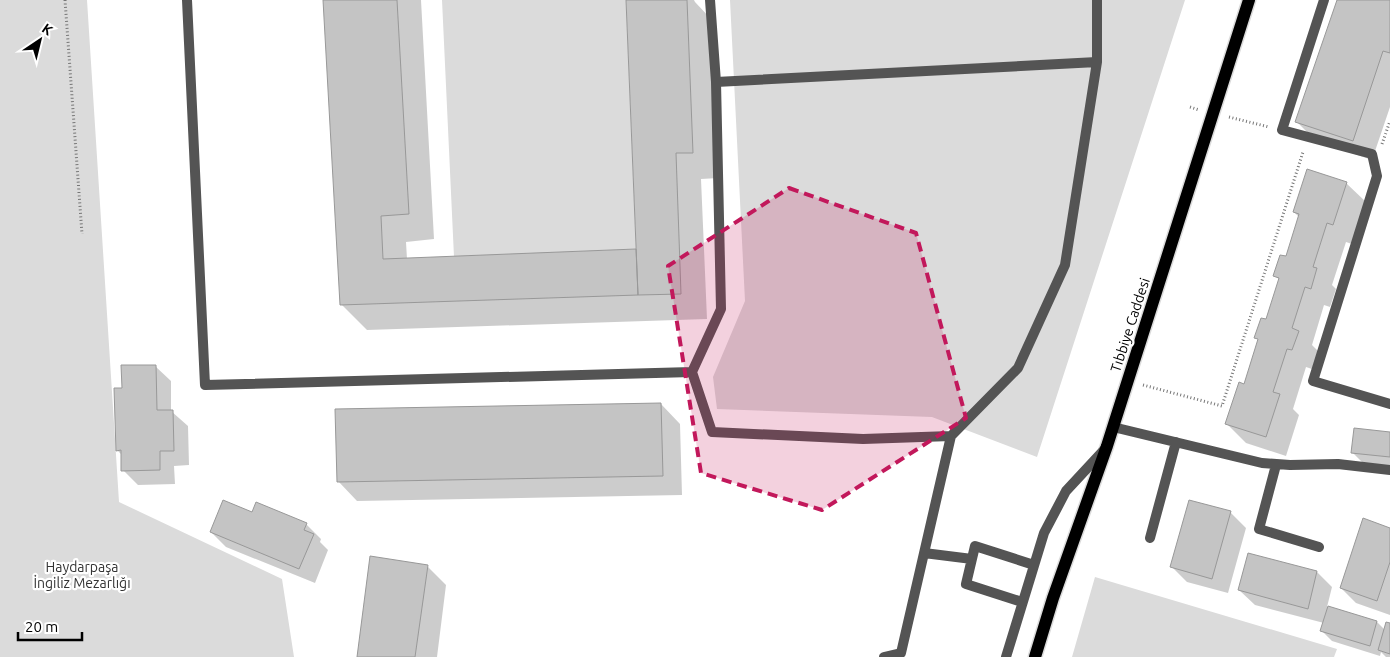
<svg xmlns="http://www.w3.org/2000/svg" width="1390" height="657" font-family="Ubuntu,sans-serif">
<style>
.green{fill:#dbdbdb}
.shadow{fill:#0003}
.building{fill:#c4c4c4;stroke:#989898}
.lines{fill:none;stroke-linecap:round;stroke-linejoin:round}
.primary-casing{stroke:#dbdbdb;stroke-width:15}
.path{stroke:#767676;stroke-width:3;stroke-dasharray:1 2.5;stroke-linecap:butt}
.lane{stroke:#545454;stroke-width:10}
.primary{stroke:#000;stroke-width:12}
.marked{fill:#c2185b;fill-opacity:0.2;stroke:#c2185b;stroke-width:4;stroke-dasharray:10 6;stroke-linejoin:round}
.labels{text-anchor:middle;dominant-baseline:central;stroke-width:4.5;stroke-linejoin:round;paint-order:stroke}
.street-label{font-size:14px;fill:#000;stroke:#fff}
.park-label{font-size:14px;fill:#323232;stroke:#fff}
</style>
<rect width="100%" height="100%" fill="#fff"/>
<!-- green -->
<path class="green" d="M0 0H87L119 502 282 579 294 657H0Z
M442 0H626L636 249 454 257Z
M730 0H1185L1037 457 932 417 717 409 713 377 745 301Z
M1095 577 1337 649 1334 657H1072Z"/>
<!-- shadow -->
<path class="shadow" d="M324 0H421L434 239 406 242 407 259 637 250 627 0H694L695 2 712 20 719 178 701 179 707 319 367 330 341 304Z
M1338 0H1390V107L1372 160 1316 141 1296 121Z
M1346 183 1366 202 1352 244 1346 242 1332 285 1336 289 1330 307 1324 305 1312 345 1318 351 1312 369 1306 367 1293 409 1299 415 1286 456 1246 443 1227 424 1245 385 1259 340 1256 337 1267 321 1280 280 1275 276 1286 258 1299 217 1294 212Z
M155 366 171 381V411L188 426 189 465 174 466 175 484 138 485 123 470 122 455 117 450 123 389Z
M661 404 680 424 682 495 357 501 338 481Z
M1390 433V470L1368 468 1353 453Z
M1231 513 1246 528 1228 593 1187 582 1172 567Z
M253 514 306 524 321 539 320 542 328 550 315 583 226 547 211 532Z
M1390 529V615L1356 603 1341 588Z
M1249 554 1317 572 1332 587 1327 607 1377 622 1385 630 1390 625V657H1386L1381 652 1380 656 1332 641 1322 631 1324 623 1255 605 1239 590Z
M427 566 446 585 437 657H358Z"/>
<!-- building -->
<path class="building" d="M323 0H397L409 214 381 216 383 259 636 249 638 295 340 305Z
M626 0H687L693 153H676L681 294 638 295Z
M1337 0H1390V53L1383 51 1353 141 1295 122Z
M1307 169 1347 182 1333 225 1327 223 1313 267 1317 268 1311 289 1305 287 1292 328 1299 331 1292 350 1287 349 1273 392 1280 394 1266 437 1225 424 1239 382 1244 384 1258 339 1254 338 1261 318 1266 319 1279 278 1273 276 1280 255 1286 256 1299 214 1293 212Z
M121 365H156L157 410H173L174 451H160V470L121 471V450L116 451 114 388H122Z
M661 403 663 476 337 482 335 409Z
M1354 428 1390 432V457L1351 453Z
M223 500 252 512 256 502 307 523 304 530 314 534 299 569 210 532Z
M1189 500 1231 511 1212 579 1170 567Z
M1363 518 1390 528V562L1377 601 1340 588Z
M1248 553 1317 571 1308 609 1238 590Z
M370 556 428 565 415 657H357Z
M1328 606 1377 621 1370 646 1320 631Z
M1386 622 1390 623V654L1378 650Z"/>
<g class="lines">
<defs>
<path id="primary" d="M1035 657 1053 598 1107 446 1249 0"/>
</defs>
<!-- primary casing -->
<use href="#primary" class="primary-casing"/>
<!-- path -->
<path class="path" d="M65 0 82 234
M1190 107 1199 110
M1229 117 1269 127
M1382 144 1390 121
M1143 385 1222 406 1303 152"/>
<!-- lane -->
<path class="lane" d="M187 0 205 385 692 372 721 309 716 82 710 0
M1324 0 1282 130 1372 154 1377 176 1313 381 1390 404
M716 82 1097 62
M692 372 712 432 863 439 951 436 1018 368 1065 265 1097 62V0
M1113 427 1262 463 1290 465 1338 464 1390 470
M1276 465 1259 529 1319 547
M1150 538 1176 442
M924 553 972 559
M1022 602 966 584 975 546 1034 565
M884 657 901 653 951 436
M1006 657 1044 533 1066 491 1105 449"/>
<!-- primary -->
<use href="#primary" class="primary"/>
</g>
<!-- marked area -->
<path class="marked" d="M789 188 916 233 966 418 822 510 701 473 668 266Z"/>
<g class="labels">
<!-- street labels -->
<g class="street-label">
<text transform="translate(1130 325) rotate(-72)">Tıbbiye Caddesi</text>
</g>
<!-- park labels -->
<g class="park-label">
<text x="82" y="567">Haydarpaşa<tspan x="82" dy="16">İngiliz Mezarlığı</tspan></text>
</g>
</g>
<!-- north arrow -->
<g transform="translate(40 40) rotate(35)" stroke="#ffffff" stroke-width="4" paint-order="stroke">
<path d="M0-4L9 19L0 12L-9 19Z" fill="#000000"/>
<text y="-8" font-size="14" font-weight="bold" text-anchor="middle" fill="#000000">K</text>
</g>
<!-- scale -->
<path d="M18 632v8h64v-8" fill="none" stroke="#000000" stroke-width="2.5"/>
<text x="25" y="632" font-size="15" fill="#000000" stroke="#ffffff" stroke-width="4" paint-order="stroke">20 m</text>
</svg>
